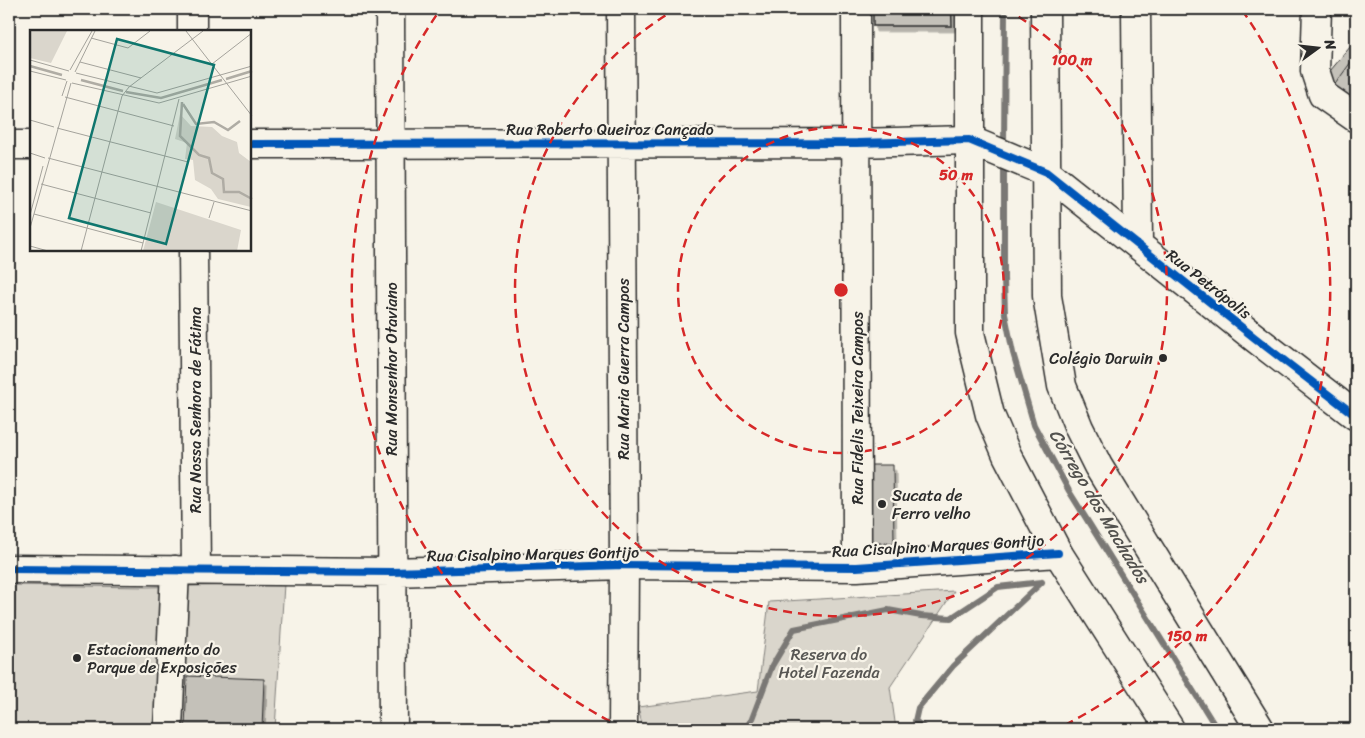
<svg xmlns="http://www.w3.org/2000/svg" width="1365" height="738" font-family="Sriracha,sans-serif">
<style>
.green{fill:#dad6cc;stroke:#82807c}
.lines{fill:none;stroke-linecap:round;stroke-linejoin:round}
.stream{stroke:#7a7874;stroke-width:6}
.building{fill:#c4c1b9;stroke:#2b2b2b;filter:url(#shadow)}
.minor-casing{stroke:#2b2b2b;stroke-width:31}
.major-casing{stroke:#2b2b2b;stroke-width:31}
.minor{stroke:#f7f3e8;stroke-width:28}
.major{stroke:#f7f3e8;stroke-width:28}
.cycleway-casing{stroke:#f7f3e8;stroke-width:11}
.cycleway{stroke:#0057b8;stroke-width:8}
.ring{fill:none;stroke:#d62828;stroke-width:2.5;stroke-dasharray:9 6}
.poi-dot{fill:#2b2b2b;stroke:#f7f3e8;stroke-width:2}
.labels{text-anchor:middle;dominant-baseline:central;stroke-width:4.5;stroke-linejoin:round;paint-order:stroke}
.street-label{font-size:16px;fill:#2b2b2b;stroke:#f7f3e8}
.poi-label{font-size:16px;fill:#2b2b2b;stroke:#f7f3e8;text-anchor:start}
.park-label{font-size:16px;fill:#575653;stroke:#f7f3e8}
.water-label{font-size:18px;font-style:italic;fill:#53524f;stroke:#f7f3e8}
.inset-river{fill:none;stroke:#afaca4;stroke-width:2.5}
.inset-road{fill:none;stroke:#a5a39c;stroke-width:1}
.view{fill:#0f766e;fill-opacity:0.15;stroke:#0f766e;stroke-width:2.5}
.inset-edge{fill:none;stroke:#2b2b2b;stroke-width:2.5}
.centre{fill:#d62828;stroke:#f7f3e8;stroke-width:2.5}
.ring-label{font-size:15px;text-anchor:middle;font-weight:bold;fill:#d62828;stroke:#f7f3e8;stroke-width:4.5;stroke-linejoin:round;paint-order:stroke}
</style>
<defs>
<filter id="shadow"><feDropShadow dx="3" dy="5.5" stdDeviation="0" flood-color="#0004"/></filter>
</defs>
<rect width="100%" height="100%" fill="#f7f3e8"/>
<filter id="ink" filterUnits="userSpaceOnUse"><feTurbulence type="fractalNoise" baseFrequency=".02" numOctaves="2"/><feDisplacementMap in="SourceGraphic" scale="10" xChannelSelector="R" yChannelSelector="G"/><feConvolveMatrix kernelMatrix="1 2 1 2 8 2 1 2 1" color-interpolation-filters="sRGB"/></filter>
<g filter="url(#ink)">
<!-- green -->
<path class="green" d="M284 584 275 729H9V585L147 587Z
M954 591 890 687 896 729H643L638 707 758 691 769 602Z"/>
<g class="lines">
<!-- stream -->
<path class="stream" d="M1004 148 1005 9
M1004 163V278L1005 314 1013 353 1034 425 1069 491 1217 729
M748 729 772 666 794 629 888 610 921 616 951 618 998 587 1042 582
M926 729 915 721 918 708 953 666 1042 582"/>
</g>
<!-- building -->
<path class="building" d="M873 9H886V11L952 10V26H873Z
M873 9H951L952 26H873Z
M1356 40V105L1333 87 1330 71Z
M1356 55V104L1333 87Z
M871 465H893L894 543H871Z
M187 676 264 679 262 729H185Z"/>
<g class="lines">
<defs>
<path id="minor" d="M192 9V31
M390 9 393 729
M621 9 624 565 623 729
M856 9 857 567
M1136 9 1138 245
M1317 9 1315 71 1323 95 1356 118
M250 144 857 143 969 140 1046 172 1255 338 1356 416
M9 145H31
M193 250 196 570
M9 569 392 572 624 565 857 567 1058 553
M168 729 175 570"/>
<path id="major" d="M970 9V333L990 415 1007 455 1058 553 1170 729
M1045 9 1047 296 1062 386 1079 428 1098 466 1260 729"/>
</defs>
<!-- minor casing -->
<use href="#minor" class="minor-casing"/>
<!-- major casing -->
<use href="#major" class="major-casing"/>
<!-- minor -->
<use href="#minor" class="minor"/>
<!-- major -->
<use href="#major" class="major"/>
<defs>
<path id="cycleway" d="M250 144 857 143 969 140 1046 172 1255 338 1356 416
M9 569 392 572 624 565 857 567 1058 553"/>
</defs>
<!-- cycleway casing -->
<use href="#cycleway" class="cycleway-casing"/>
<!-- cycleway -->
<use href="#cycleway" class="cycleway"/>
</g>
</g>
<!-- distance rings -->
<g class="ring">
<circle cx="841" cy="290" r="163"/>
<path d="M1006 9A326 326 0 1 1 676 9"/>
<path d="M623 728A489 489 0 0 1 440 10M1242 10A489 489 0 0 1 1059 728"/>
</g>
<!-- markers -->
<g class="poi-dot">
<circle cx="1163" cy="358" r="5"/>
<circle cx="882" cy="504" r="5"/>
<circle cx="77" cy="658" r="5"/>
</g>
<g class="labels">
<!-- street labels -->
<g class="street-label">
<text x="610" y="129">Rua Roberto Queiroz Cançado</text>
<text transform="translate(1209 284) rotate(38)">Rua Petrópolis</text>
<text transform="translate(391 369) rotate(-90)">Rua Monsenhor Otaviano</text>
<text transform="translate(623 369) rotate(-90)">Rua Maria Guerra Campos</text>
<text transform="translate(857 408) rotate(-90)">Rua Fidelis Teixeira Campos</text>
<text transform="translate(195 410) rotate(-90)">Rua Nossa Senhora de Fátima</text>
<text transform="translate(938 546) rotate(-3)">Rua Cisalpino Marques Gontijo</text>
<text transform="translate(533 554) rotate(-1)">Rua Cisalpino Marques Gontijo</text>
</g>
<!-- poi labels -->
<g class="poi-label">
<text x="1153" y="358" text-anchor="end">Colégio Darwin</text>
<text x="892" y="495">Sucata de<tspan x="892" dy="18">Ferro velho</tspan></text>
<text x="87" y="649">Estacionamento do<tspan x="87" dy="18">Parque de Exposições</tspan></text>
</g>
<!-- park labels -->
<g class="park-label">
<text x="829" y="654">Reserva do<tspan x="829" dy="18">Hotel Fazenda</tspan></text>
</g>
<!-- water labels -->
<g class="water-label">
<text transform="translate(1099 506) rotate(59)">Córrego dos Machados</text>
</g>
</g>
<!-- overview -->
<g transform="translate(30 30)">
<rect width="221" height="221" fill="#f7f3e8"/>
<path d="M0 1H37L21 33 0 28ZM150 84 161 96 182 97 192 106 207 112 209 123 221 132V177L188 169 181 159 165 150 163 130 155 129 157 113 145 109ZM126 172 211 200 207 221H113Z" fill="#dad6cc"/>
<path class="inset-river" d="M0 36 32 45M196 49 222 41M51 50 93 61M96 62 131 68 192 50M152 72 150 106 169 125 179 128 182 143 193 149 194 162H209L222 169M153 74 166 94 184 92 198 100 210 91"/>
<path class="inset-road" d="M156 1 222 86M61 8 98 18 120 1M0 30 39 41M50 32 111 48M182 34 222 3M40 40 62 1M0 41 36 50M45 42 65 1M46 43 127 63 222 36M42 53 129 73 222 46M32 66 37 51M35 67 144 96M0 90 24 97M27 98 158 132M0 123 15 128M18 128 222 181M11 154 121 183M4 184 113 213M0 185 13 136M179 188 184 172M0 198 41 53M0 216 18 221M51 221 92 66 99 57 173 1M111 221 149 69"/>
<path class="view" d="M87 9 184 35 136 214 39 188Z"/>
<rect width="221" height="221" class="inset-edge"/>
</g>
<circle cx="841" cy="290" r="8" class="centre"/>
<g class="ring-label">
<text x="1072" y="65">100 m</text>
<text x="956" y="180">50 m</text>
<text x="1187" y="641">150 m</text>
</g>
<!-- margin -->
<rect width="1365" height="738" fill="none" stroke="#f7f3e8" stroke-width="30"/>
<rect x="15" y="15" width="1335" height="708" fill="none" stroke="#2b2b2b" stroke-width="2" filter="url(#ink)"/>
<!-- north arrow -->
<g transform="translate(1318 48) rotate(75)" stroke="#f7f3e8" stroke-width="4" paint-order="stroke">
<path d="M0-4L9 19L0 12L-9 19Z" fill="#2b2b2b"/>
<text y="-8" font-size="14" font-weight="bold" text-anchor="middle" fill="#2b2b2b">N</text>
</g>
</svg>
